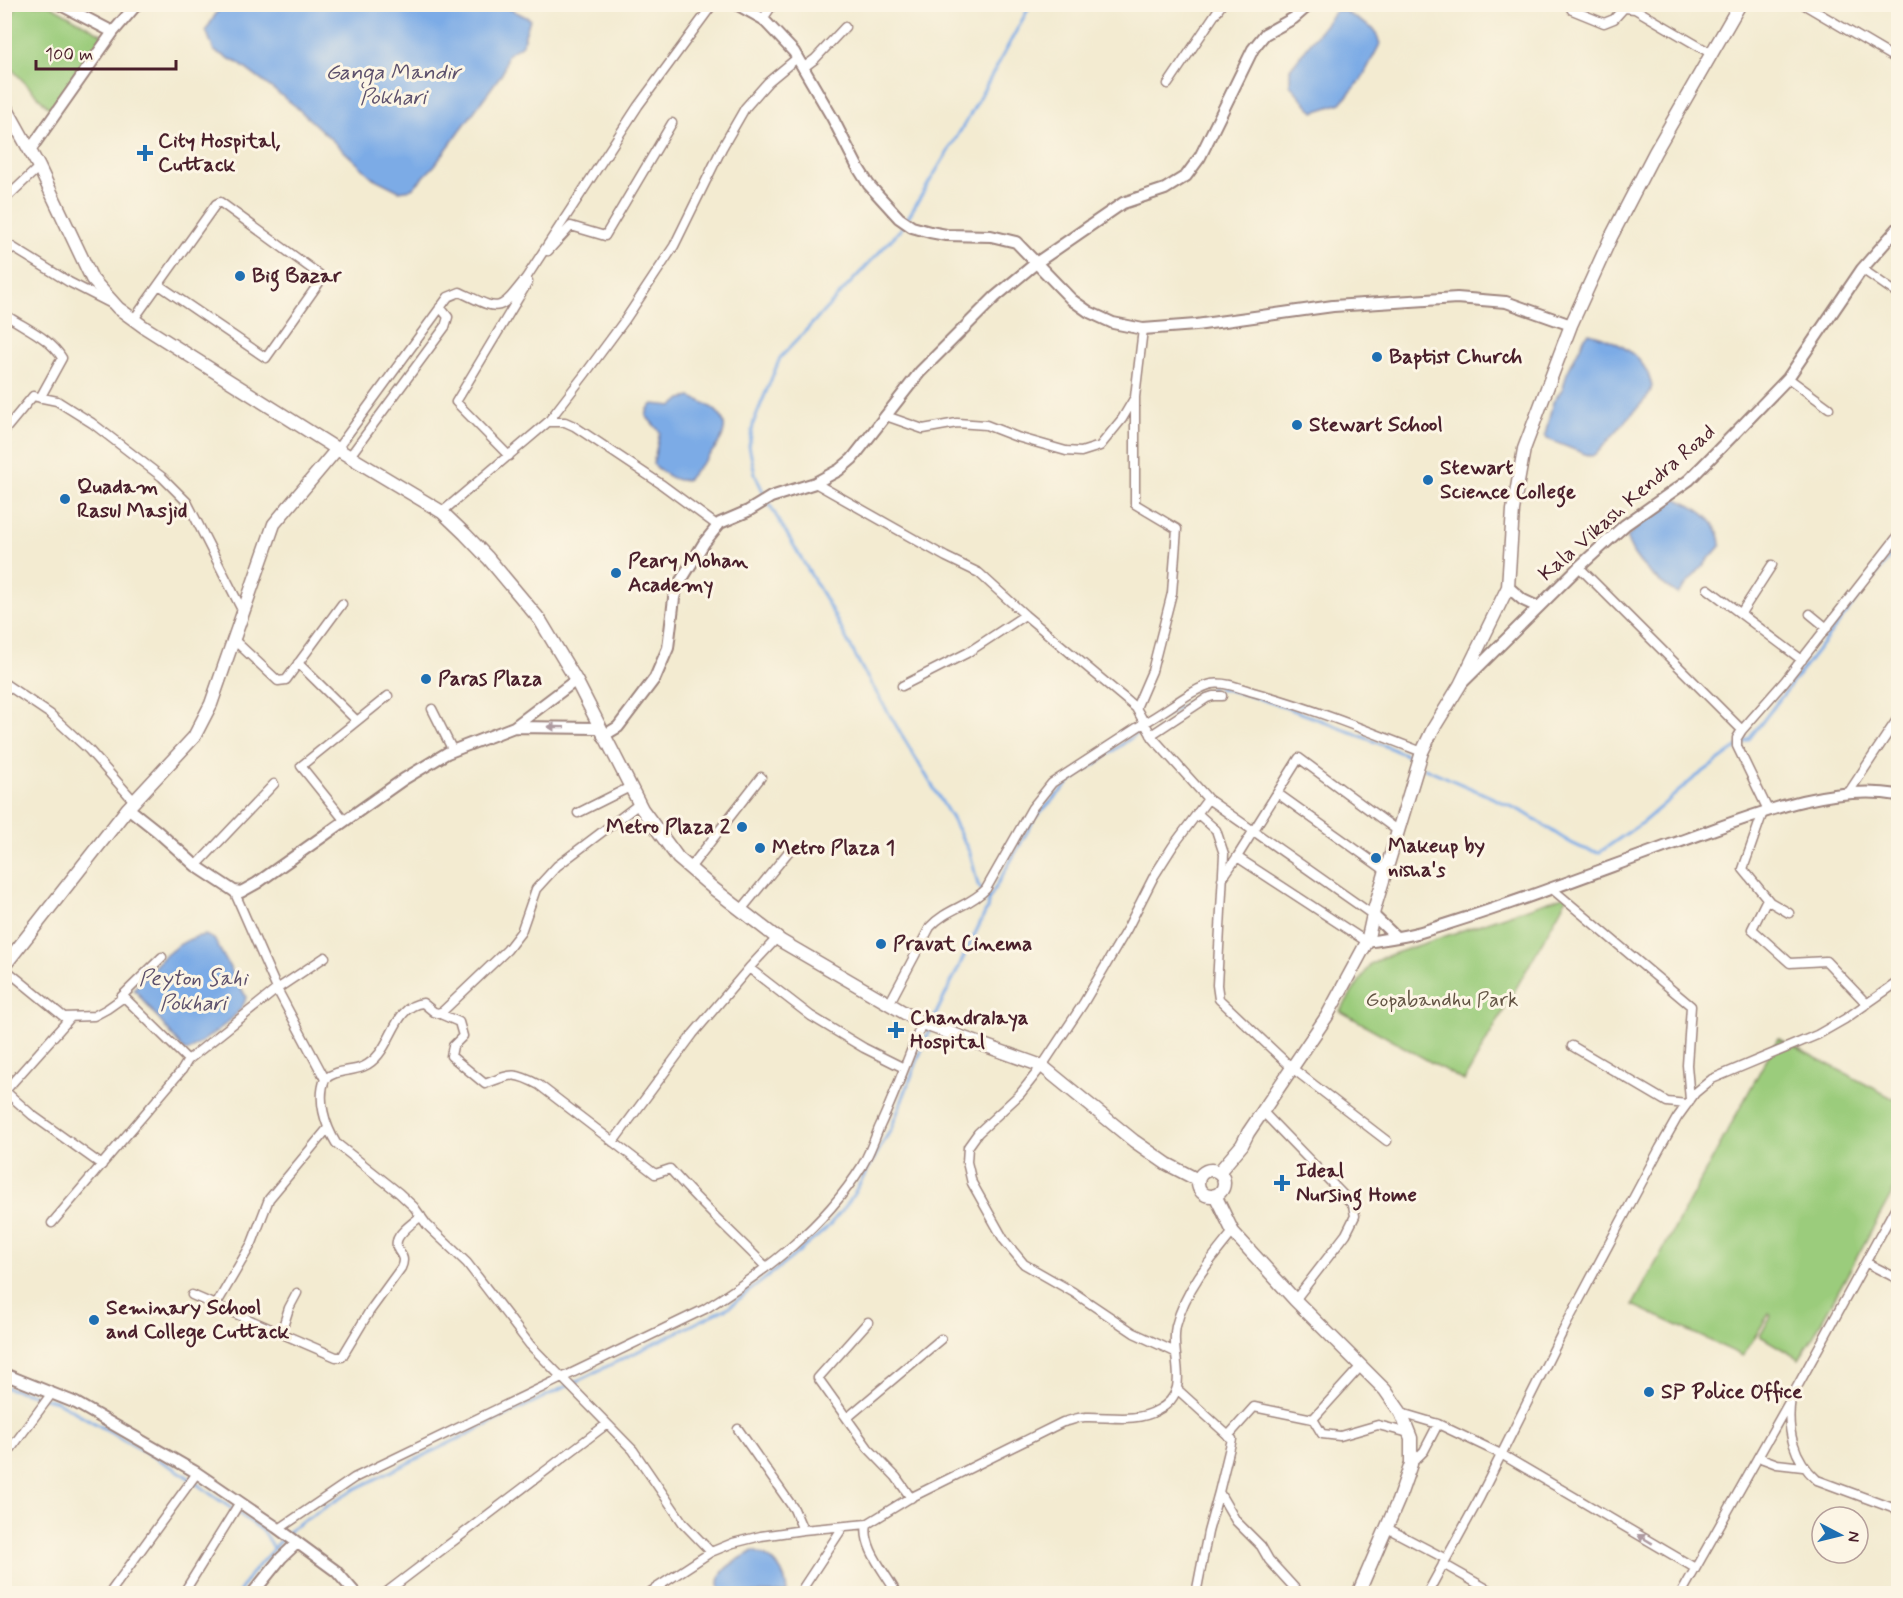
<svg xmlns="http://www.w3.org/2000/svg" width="1903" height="1598" font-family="Mynerve,sans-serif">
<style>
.green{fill:#9bcc7b;stroke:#727653;stroke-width:1.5}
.water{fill:#7cabe6;stroke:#636588;stroke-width:1.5}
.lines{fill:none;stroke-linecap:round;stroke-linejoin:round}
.stream{stroke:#7cabe6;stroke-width:3}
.minor-casing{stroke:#9e857e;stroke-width:11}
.tertiary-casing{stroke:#9e857e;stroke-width:14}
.secondary-casing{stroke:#9e857e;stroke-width:15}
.minor{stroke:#fff;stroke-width:8}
.tertiary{stroke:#fff;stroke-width:10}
.secondary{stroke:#fff;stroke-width:12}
.oneway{fill:#ae9aa0}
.poi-dot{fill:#1f6fb2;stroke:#fcf5e5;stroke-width:2}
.labels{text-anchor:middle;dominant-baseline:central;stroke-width:6;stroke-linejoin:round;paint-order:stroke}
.poi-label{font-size:21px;font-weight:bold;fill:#4a1f2b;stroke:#fcf5e5;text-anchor:start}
.street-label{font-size:21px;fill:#4a1f2b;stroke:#fcf5e5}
.park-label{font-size:21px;fill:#625343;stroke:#fcf5e5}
.water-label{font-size:22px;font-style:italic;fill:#5c506c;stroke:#fcf5e5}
</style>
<rect width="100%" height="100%" fill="#fcf5e5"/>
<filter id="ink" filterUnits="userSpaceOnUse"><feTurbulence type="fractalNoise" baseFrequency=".0167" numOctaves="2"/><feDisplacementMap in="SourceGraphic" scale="12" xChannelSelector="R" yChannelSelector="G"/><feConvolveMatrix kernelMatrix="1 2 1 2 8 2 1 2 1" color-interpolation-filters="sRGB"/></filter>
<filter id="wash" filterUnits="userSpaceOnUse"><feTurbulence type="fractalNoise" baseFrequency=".008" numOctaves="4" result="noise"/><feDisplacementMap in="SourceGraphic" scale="24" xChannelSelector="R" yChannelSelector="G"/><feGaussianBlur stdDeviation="1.35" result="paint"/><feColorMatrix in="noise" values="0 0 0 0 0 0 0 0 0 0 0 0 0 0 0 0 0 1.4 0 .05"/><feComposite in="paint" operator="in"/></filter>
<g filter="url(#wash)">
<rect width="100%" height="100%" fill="#f3ebd1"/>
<!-- green -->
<path class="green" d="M16 5H50L103 35 52 111 5 62 4 24 15 11Z
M1569 894 1464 1081 1340 1011 1370 965 1384 957Z
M1778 1038 1898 1101V1182L1812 1339 1799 1359 1760 1336 1771 1316 1769 1314 1743 1356 1633 1305Z"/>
<!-- water -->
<path class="water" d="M222 4H500L530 19 522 45 507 55 503 72 435 165 412 189 399 191 373 178 294 105 238 63 214 51 206 30Z
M1336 10 1344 11 1375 30 1380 44 1361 80 1341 103 1314 112 1290 85V69Z
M1589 333C1617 340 1646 356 1652 386L1649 395 1595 455 1590 456 1547 439 1545 435 1553 402 1563 388 1567 373 1585 337Z
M691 397C752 421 716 446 688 479 675 484 662 472 653 464L660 432 646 416 648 409 653 404 673 406 681 399Z
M1668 496C1691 503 1720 519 1721 545L1678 594C1658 582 1632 561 1627 538L1658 501Z
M205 935 214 939 246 997C244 1016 204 1039 189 1051L184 1050 134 989C153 968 176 938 205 935Z
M753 1551C775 1557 786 1572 787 1593H721C712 1569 736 1562 753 1551Z"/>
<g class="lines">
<!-- stream -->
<path class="stream" d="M765 496 755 474 749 446 754 421 780 358 901 229 970 115 1031 4
M768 502 827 602 864 672 951 817 970 853 978 885 989 899
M1218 688C1238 691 1257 698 1276 704 1322 720 1367 738 1411 757
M1425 768C1458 783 1491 796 1523 812 1547 825 1573 851 1600 852L1643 822 1693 779 1749 739 1898 546
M932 1022 987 909 989 899 1035 818 1071 781 1142 730 1212 688
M4 1387 56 1401 180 1472 262 1530 273 1547
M238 1594 250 1575 292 1528 355 1489 729 1307 790 1259 826 1229 849 1202 891 1129 930 1028"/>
</g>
</g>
<g filter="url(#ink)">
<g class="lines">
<defs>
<path id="minor" d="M1568 4 1572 10 1604 23 1614 19 1624 8 1635 9 1712 54
M1803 4 1898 60
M763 19 773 4
M803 68 815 59 845 27
M1168 84 1222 4
M4 200 39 167
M4 242 69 282 110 303
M548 251 571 226 605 236 672 123
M1862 269 1898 294
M134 319 216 204 220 202 320 275 321 280 266 358 159 285
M4 320 9 317C27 329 51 339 62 358L40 398
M1788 378 1829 408
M1135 397 1143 329
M886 416 923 429 957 423 986 425 1017 437 1066 451 1081 452 1100 446 1122 419 1135 397V504L1177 529 1172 593 1152 671 1136 708 1153 738 1208 799 1373 915
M548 422H565L574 426 661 484 718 526
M4 431 33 396 57 401 92 423 162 477 187 502 243 612
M337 449 448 297 460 292C500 311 498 314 526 278L638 106 713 4
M350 456 445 327 448 317 440 307
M509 456 456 402 528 282
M815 483 946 557 979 573 1025 615 1136 708
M442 512 548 422 585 374 625 320 674 246 722 148 745 108 768 82 797 58
M1579 567 1742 730
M1708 589 1802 660
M1741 613 1772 565
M1810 614 1827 628
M233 639 278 681 286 680 342 604
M298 663 357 721
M4 683 50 714 89 750 134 801
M902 686 967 653 1025 615
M432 709 453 751
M1151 735 1207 698 1213 696H1222
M1849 792 1898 718
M1277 793 1386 871
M639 804 557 866 536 889 521 932 507 950 443 1011 438 1013 434 1012 423 1003C398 1005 393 1037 379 1054 361 1077 342 1065 325 1079 317 1099 325 1125 336 1143L399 1193 414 1207 427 1225 467 1263 530 1345 633 1450 683 1523 711 1552
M1768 810 1737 746V738L1742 730 1785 681 1898 536
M1763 812 1743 869 1770 902 1789 913
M578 813 630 787
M1197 813 1216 830 1224 854 1217 985 1219 999 1292 1068 1387 1141
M345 821 301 766 388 696
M1237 857 1299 758 1398 831
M196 866 274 784
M690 868 761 777
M1222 879 1237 857 1367 942
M1551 888 1691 1006 1687 1065 1690 1100
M234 891 277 989 325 1079
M1767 899 1752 929 1790 963 1826 961 1867 1004
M741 910 790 850
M4 968 64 1017 94 1016 107 1009 124 997 188 1060 277 989 325 957
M749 968 777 938
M121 997 162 957
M889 1004 930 927C946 909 970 906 986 889L1032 808 1052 783 1144 723C1164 713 1193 688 1212 684 1225 682 1240 688 1253 692 1311 708 1366 730 1422 752
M438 1013 459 1022 463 1036 453 1046 451 1056 485 1084C511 1074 513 1071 539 1085L655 1174 670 1169C700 1204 734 1234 766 1267
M1572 1046 1667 1102 1687 1104
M5 1091 32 1115 102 1165
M4 1092 70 1018
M1262 1111 1353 1205 1355 1216 1346 1234 1295 1300
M613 1142 693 1034 749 968 811 1016 864 1048 904 1068
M1898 1203 1791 1398C1786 1429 1793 1459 1817 1480L1898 1510
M52 1223 182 1070 188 1060
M1867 1263 1898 1279
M192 1295 336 1357H342L369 1312 401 1268C408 1253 394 1253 397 1241 399 1232 414 1222 421 1216
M216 1305 252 1243 269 1199 328 1128
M868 1322 818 1378 868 1448 896 1477 911 1498
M281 1333 289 1308 297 1293
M1175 1352 1134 1333 1073 1292 1024 1264 1004 1240 972 1183 967 1162 968 1147 978 1133 1020 1094 1042 1066 1083 1004 1127 929 1154 876 1173 846 1208 799
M1177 1389 1232 1439 1219 1492 1236 1521 1261 1546 1269 1560 1300 1594
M1401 1413 1438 1424 1501 1454 1695 1568
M847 1418 941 1339
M1313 1419 1322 1434 1340 1436 1378 1425 1409 1433
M738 1429 794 1509 803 1530
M1228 1436 1254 1407 1313 1419 1361 1366
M1758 1457 1777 1464 1803 1467
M4 1458 52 1393
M1411 1464 1424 1451 1438 1424
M867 1524C862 1548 886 1573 897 1594
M1387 1528 1446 1559
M279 1529 354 1478 705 1309C766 1271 824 1227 862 1166 869 1154 874 1141 879 1128 895 1094 908 1058 922 1023
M1443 1564 1496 1594
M109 1594 197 1473
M183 1594 240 1502
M384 1594 607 1424
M647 1594 711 1552 733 1543 761 1536 803 1530 867 1524 908 1499 1063 1422C1070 1421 1078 1417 1085 1417 1109 1416 1136 1423 1158 1410 1194 1391 1169 1357 1176 1326 1185 1290 1210 1260 1233 1232
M799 1594 843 1527
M1196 1594 1208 1532 1219 1492
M1427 1594 1480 1497 1567 1323 1660 1148 1677 1118 1695 1093 1712 1079 1817 1035 1845 1019 1898 982
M1681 1594 1788 1404"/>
<path id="tertiary" d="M59 4 113 32
M736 4 763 19 794 52 833 119 857 166 869 185 899 218 912 227 930 232 946 235 991 236 1016 242 1072 300 1089 312 1113 323 1143 329 1196 325 1333 306 1457 298 1506 302 1571 325
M30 150 113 32 137 4
M1508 587 1523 600 1538 607
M1462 683 1579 567 1625 525 1689 480 1738 430 1788 378 1862 269 1898 228
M514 727 599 728
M603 736 618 727 655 678 668 648 674 598 677 587 704 543 720 523 748 511 771 497 815 483 839 470 852 459 920 372 995 297 1036 263 1123 203 1165 189 1186 176 1200 157 1253 49 1265 34 1294 18 1310 4
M128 808 157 831 196 866 234 891 241 892 257 883 404 779 447 753 514 727 576 680
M1373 915 1396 937
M1367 942C1385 939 1403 937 1421 932 1505 907 1587 875 1670 845 1740 821 1824 782 1898 795
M4 1374 76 1403 194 1471 276 1527 336 1571 356 1594
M252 1594 281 1558 297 1543"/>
<path id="secondary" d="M4 104 39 167 92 279 118 308 144 327 337 449 442 512 465 534 488 558 540 620 576 680 642 809 678 858 714 889 781 941 922 1023 1042 1066 1134 1141 1167 1164 1198 1180
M4 966 128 808 194 737 211 704 274 524 337 449
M1198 1183a13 13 0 1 1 26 0a13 13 0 1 1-26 0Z
M1219 1172 1242 1145 1248 1133 1327 1016 1367 942 1374 910 1422 752 1433 729 1460 685 1508 587 1513 510 1524 449 1571 325 1611 237 1655 152 1740 4
M1215 1195 1233 1232 1295 1300 1385 1390 1401 1413 1411 1438V1464L1398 1501 1358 1594"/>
</defs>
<!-- minor casing -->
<use href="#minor" class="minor-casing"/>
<!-- tertiary casing -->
<use href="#tertiary" class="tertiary-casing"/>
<!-- secondary casing -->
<use href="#secondary" class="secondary-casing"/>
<!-- minor -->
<use href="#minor" class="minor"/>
<!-- tertiary -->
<use href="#tertiary" class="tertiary"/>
<!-- secondary -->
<use href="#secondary" class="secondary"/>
</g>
<!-- one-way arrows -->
<defs><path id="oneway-solid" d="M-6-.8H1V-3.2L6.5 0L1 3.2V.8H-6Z" transform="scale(1.5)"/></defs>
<g class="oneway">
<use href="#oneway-solid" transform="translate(556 727) rotate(-179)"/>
<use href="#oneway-solid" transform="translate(1645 1539) rotate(-149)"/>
</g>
</g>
<!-- markers -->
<g class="poi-dot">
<path d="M142 144h6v6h6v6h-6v6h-6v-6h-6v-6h6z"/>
<circle cx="240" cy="276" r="6"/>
<circle cx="1377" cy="357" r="6"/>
<circle cx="1297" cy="425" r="6"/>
<circle cx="1428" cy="480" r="6"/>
<circle cx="65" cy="499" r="6"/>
<circle cx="616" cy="573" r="6"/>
<circle cx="426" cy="679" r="6"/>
<circle cx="742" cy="827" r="6"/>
<circle cx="760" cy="848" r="6"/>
<circle cx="1376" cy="858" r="6"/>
<circle cx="881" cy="944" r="6"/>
<path d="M893 1021h6v6h6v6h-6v6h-6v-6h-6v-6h6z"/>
<path d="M1279 1174h6v6h6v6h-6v6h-6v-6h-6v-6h6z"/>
<circle cx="94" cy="1320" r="6"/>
<circle cx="1649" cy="1392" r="6"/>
</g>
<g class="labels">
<!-- poi labels -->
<g class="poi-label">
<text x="158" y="141">City Hospital,<tspan x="158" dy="24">Cuttack</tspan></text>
<text x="252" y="276">Big Bazar</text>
<text x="1389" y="357">Baptist Church</text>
<text x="1309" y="425">Stewart School</text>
<text x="1440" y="468">Stewart<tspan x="1440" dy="24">Science College</tspan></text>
<text x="77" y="487">Quadam<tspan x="77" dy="24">Rasul Masjid</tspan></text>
<text x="628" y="561">Peary Mohan<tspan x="628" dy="24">Academy</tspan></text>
<text x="438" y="679">Paras Plaza</text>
<text x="730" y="827" text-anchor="end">Metro Plaza 2</text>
<text x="1388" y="846">Makeup by<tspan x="1388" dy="24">nisha's</tspan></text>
<text x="772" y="848">Metro Plaza 1</text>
<text x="893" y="944">Pravat Cinema</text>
<text x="910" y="1018">Chandralaya<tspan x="910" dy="24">Hospital</tspan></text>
<text x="1296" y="1171">Ideal<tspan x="1296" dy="24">Nursing Home</tspan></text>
<text x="106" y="1308">Seminary School<tspan x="106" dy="24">and College Cuttack</tspan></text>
<text x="1661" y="1392">SP Police Office</text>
</g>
<!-- street labels -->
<g class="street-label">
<text transform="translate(1627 503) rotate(-41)">Kala Vikash Kendra Road</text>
</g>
<!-- park labels -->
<g class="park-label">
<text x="1442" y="1000">Gopabandhu Park</text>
</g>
<!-- water labels -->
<g class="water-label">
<text x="393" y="73">Ganga Mandir<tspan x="393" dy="25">Pokhari</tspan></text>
<text x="193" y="979">Peyton Sahi<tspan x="193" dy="25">Pokhari</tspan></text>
</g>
</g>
<!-- margin -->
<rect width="1903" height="1598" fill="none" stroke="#fcf5e5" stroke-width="24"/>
<!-- north arrow -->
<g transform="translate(1840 1535) rotate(97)"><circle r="28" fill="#fcf5e5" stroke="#b59f9b" stroke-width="1.5"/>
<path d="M0-4.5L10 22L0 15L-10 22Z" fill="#1f6fb2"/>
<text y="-9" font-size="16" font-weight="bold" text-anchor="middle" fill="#4a1f2b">N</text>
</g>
<!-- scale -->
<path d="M36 60v9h140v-9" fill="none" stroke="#4a1f2b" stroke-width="3"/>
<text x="45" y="60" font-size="18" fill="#4a1f2b" stroke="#fcf5e5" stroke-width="4.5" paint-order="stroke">100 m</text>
</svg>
